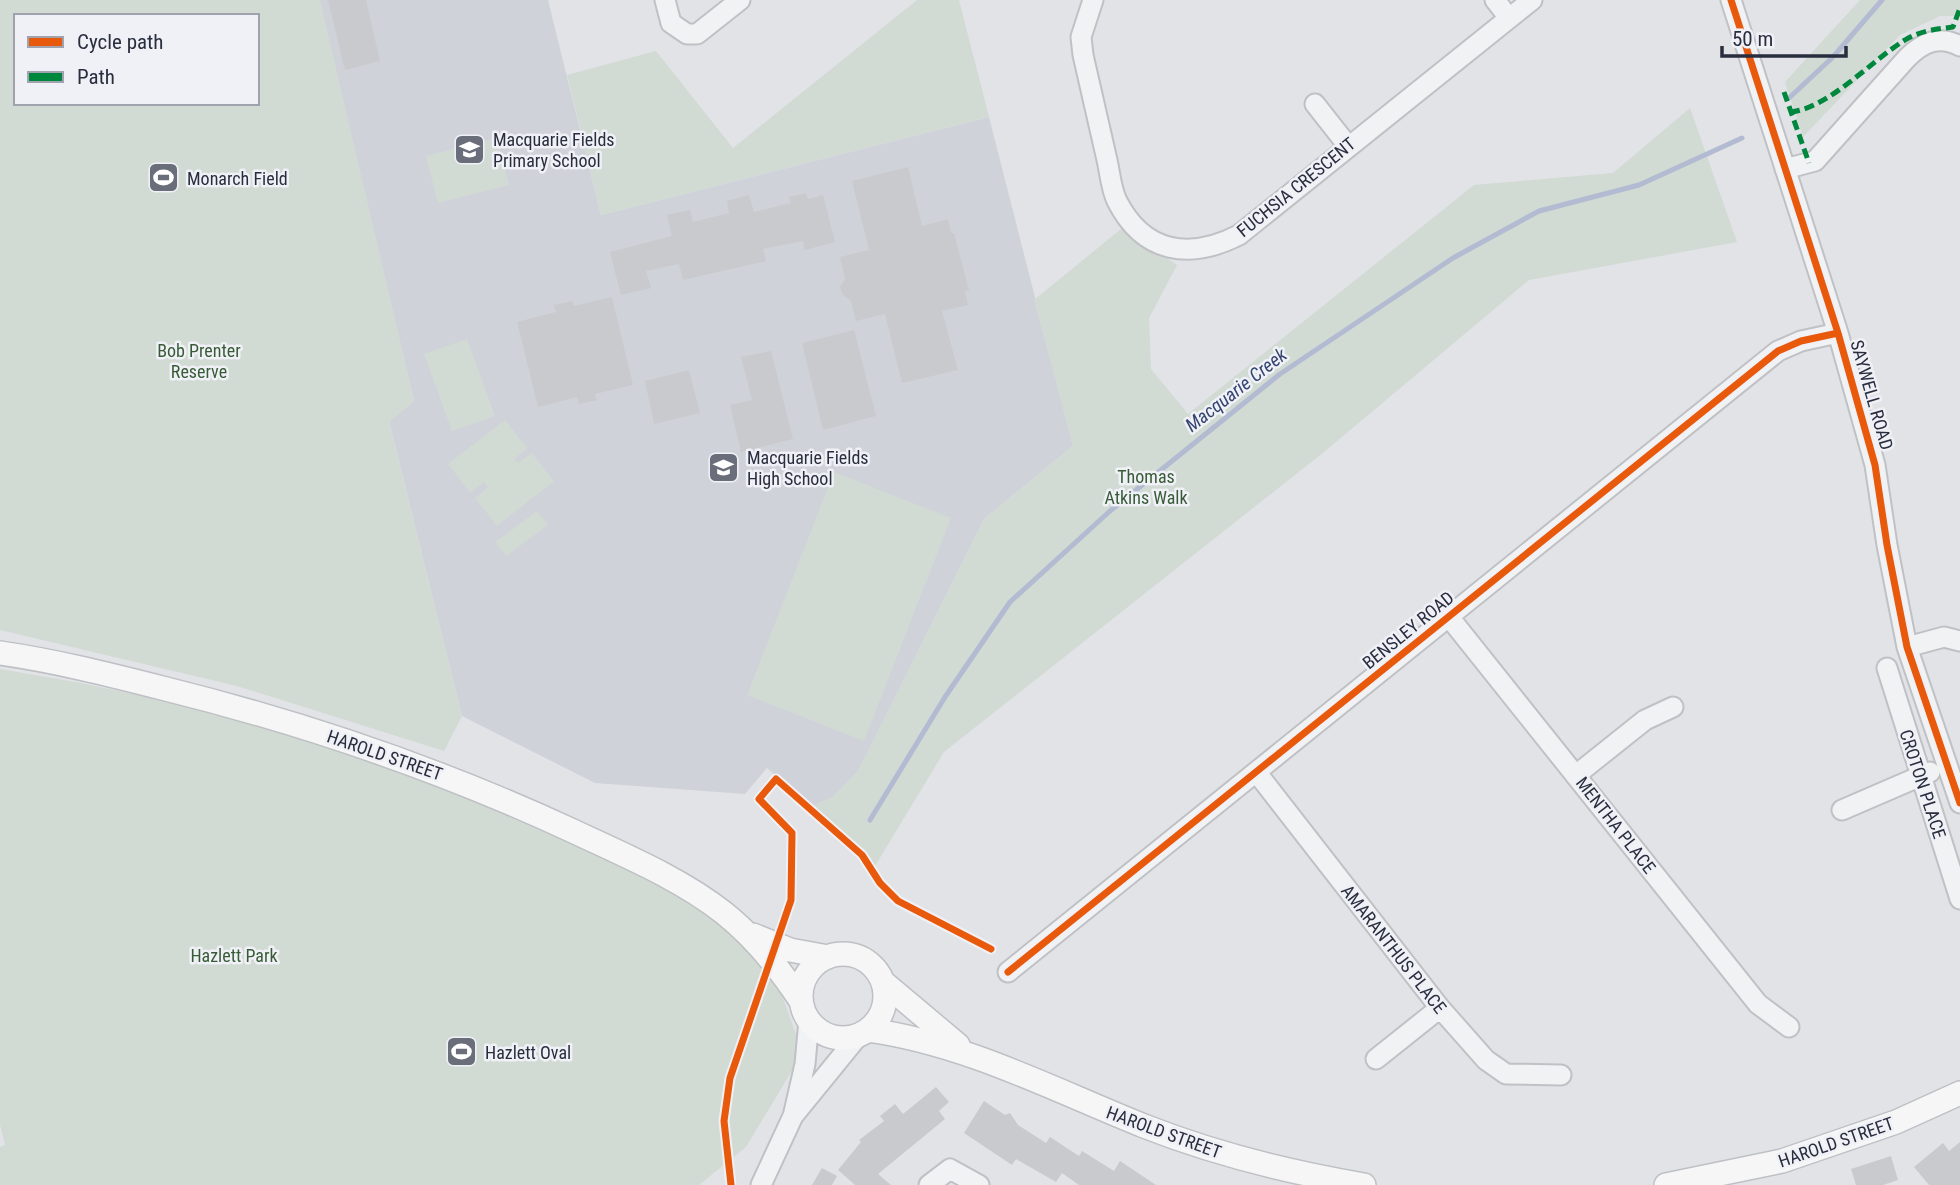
<svg xmlns="http://www.w3.org/2000/svg" width="1960" height="1185" font-family="'Roboto Condensed',sans-serif">
<style>
.built{fill:#d0d2da}
.green{fill:#d1dad3;fill-rule:evenodd}
.lines{fill:none;stroke-linecap:round;stroke-linejoin:round}
.stream{stroke:#b2bbd1;stroke-width:5}
.building{fill:#c8cace}
.minor-casing{stroke:#c0c1c5;stroke-width:23}
.major-casing{stroke:#bec0c5;stroke-width:26}
.minor{stroke:#f1f2f4;stroke-width:19}
.major{stroke:#f6f6f6;stroke-width:23}
.quiet{stroke:#00873e;stroke-width:5;stroke-dasharray:10 5;stroke-linecap:butt}
.cycleway-casing{stroke:#f0f1f6;stroke-width:11}
.cycleway{stroke:#e8590c;stroke-width:7}
.labels{text-anchor:middle;dominant-baseline:central;stroke-width:5;stroke-linejoin:round;paint-order:stroke}
.poi-label{font-size:18px;fill:#292e3f;stroke:#f0f1f6;text-anchor:start}
.street-label{font-size:18px;fill:#292e3f;stroke:#f0f1f6}
.park-label{font-size:18px;fill:#385b37;stroke:#f0f1f6}
.water-label{font-size:19px;font-style:italic;fill:#354572;stroke:#f0f1f6}
</style>
<rect width="100%" height="100%" fill="#e2e3e7"/>
<!-- built -->
<path class="built" d="M319 0H548L601 215 989 117 1073 446 984 519 870 749 858 771 833 797 810 807 767 768 745 794 595 783 462 716 389 421 414 401Z"/>
<!-- green -->
<path class="green" d="M0 0H320L414 401 389 422 462 716 444 751 237 686 0 630ZM16 16H257V103H16Z
M917 0H959L989 117 601 215 567 75 656 51 733 148Z
M1860 0H1960V16H1940L1900 35 1803 137 1785 82Z
M1690 108 1737 242 1529 280 1324 452 944 752 872 871 810 807 833 797 858 771 984 519 1073 446 1034 300 1121 229 1177 265 1149 318 1151 369 1188 414 1474 185 1613 173Z
M497 138 509 185 438 203 426 156Z
M467 339 495 416 452 431 424 354Z
M505 420 527 448 514 459 518 463 532 453 554 481 497 526 475 498 488 487 484 482 470 493 448 464Z
M834 472 951 518 864 741 747 695Z
M537 511 548 525 506 556 495 542Z
M0 669 81 683 258 721 426 775 650 877 705 911 774 973 798 1040 796 1064 746 1147 699 1185H0V1147L5 1145 0 1125Z"/>
<g class="lines">
<!-- stream -->
<path class="stream" d="M1789 98 1833 57 1882 0
M870 820 945 697 1010 602 1110 511 1280 374 1453 258 1539 211 1639 185 1742 138"/>
</g>
<!-- building -->
<path class="building" d="M328 0H366L380 61 345 70Z
M908 167 922 226 948 219 951 233H954L969 291H965L968 305 942 311 958 370 902 383 885 314 856 321 851 301 842 294 840 286 845 279 840 257 869 250 852 181Z
M806 193 808 199 823 195 835 242 805 250 803 241 763 249 766 261 683 280 679 264 646 271 651 288 621 295 610 252 672 236 667 215 690 210 693 222 729 213 727 201 749 195 754 212 791 203 789 197Z
M612 297 633 385 595 394 597 400 579 404 577 397 538 407 517 322 556 312 554 305 572 301 574 306Z
M854 330 876 416 823 430 802 343Z
M771 351 793 439 741 452 730 405 752 400 741 357Z
M689 370 700 413 654 424 645 381Z
M936 1087 949 1102 939 1111 945 1119 878 1174 891 1185H855L838 1170 861 1142 859 1140 884 1121 880 1116 895 1104 903 1114Z
M984 1101 1005 1115 1010 1113 1018 1125 1046 1143 1050 1137 1079 1156 1082 1151 1114 1171 1120 1161 1156 1185H1079L1062 1173 1056 1182 1016 1159 1012 1165 964 1133Z
M1960 1142V1185H1929L1914 1167 1943 1143 1949 1151Z
M1891 1156 1898 1180 1883 1185H1856L1851 1169Z
M822 1168 837 1176 832 1185H812Z"/>
<g class="lines">
<defs>
<path id="minor" d="M665 0 671 23 687 34H697L740 0
M1093 0 1081 37 1083 55C1091 90 1099 125 1107 160 1110 173 1111 189 1117 201 1144 254 1190 260 1239 235L1532 0
M1495 0 1509 18
M1731 0 1838 333 1875 465 1887 545 1907 647 1960 803
M1315 104 1348 146
M1785 169 1815 161 1907 58C1923 42 1939 35 1960 46
M1449 617 1758 1004 1789 1027
M1907 647 1944 637 1960 641
M1887 668 1960 899
M1257 773 1440 1008 1486 1060 1506 1074 1561 1075
M1576 775 1645 720 1673 707
M1842 810 1930 772
M1008 972 1778 351 1801 341 1838 333
M1376 1059 1440 1008
M794 1112 805 1064 809 1020
M761 1185 793 1116 859 1035
M929 1185 950 1169 979 1185"/>
<path id="major" d="M0 653C56 661 111 675 166 689 307 724 444 771 575 832 626 856 681 879 724 913 754 937 780 969 801 1001
M753 935 790 950 828 957
M801 996a42 42 0 1 1 84 0a42 42 0 1 1-84 0Z
M883 982 958 1045
M868 1030C965 1043 1054 1090 1144 1126 1215 1154 1288 1172 1364 1185
M1666 1185 1782 1161 1896 1122 1960 1093"/>
</defs>
<!-- minor casing -->
<use href="#minor" class="minor-casing"/>
<!-- major casing -->
<use href="#major" class="major-casing"/>
<!-- minor -->
<use href="#minor" class="minor"/>
<!-- major -->
<use href="#major" class="major"/>
<!-- quiet -->
<path class="quiet" d="M1784 92 1809 163
M1790 112C1828 109 1872 60 1905 40 1919 31 1937 29 1953 27L1960 8"/>
<defs>
<path id="cycleway" d="M1731 0 1838 333 1875 465 1887 545 1907 647 1960 803
M1008 972 1778 351 1801 341 1838 333
M731 1185 724 1121 730 1078 791 900 792 833 759 799 776 779 862 855 880 883 898 901 991 949"/>
</defs>
<!-- cycleway casing -->
<use href="#cycleway" class="cycleway-casing"/>
<!-- cycleway -->
<use href="#cycleway" class="cycleway"/>
</g>
<!-- icons -->
<defs>
<symbol id="school-square" viewBox="-11 -11 22 22"><rect x="-9" y="-9" width="18" height="18" rx="4" fill="#6a6d7a" stroke="#f0f1f6"/><path d="M0-5L7-2L0 1L-7-2ZM-4 1L0 2.5L4 1V4Q0 6-4 4Z" fill="#fff"/></symbol>
<symbol id="stadium-square" viewBox="-11 -11 22 22"><rect x="-9" y="-9" width="18" height="18" rx="4" fill="#6a6d7a" stroke="#f0f1f6"/><path d="M0-5a6.5 5 0 1 0 0 10a6.5 5 0 1 0 0-10ZM-3.5-1.8h7v3.6h-7Z" fill="#fff"/></symbol>
</defs>
<g fill-rule="evenodd">
<use href="#school-square" x="452" y="132" width="35" height="35"/>
<use href="#stadium-square" x="146" y="160" width="35" height="35"/>
<use href="#school-square" x="706" y="450" width="35" height="35"/>
<use href="#stadium-square" x="444" y="1034" width="35" height="35"/>
</g>
<g class="labels">
<!-- poi labels -->
<g class="poi-label">
<text x="493" y="139">Macquarie Fields<tspan x="493" dy="21">Primary School</tspan></text>
<text x="187" y="178">Monarch Field</text>
<text x="747" y="457">Macquarie Fields<tspan x="747" dy="21">High School</tspan></text>
<text x="485" y="1052">Hazlett Oval</text>
</g>
<!-- street labels -->
<g class="street-label">
<text transform="translate(1296 187) rotate(-39)">FUCHSIA CRESCENT</text>
<text transform="translate(1872 395) rotate(74)">SAYWELL ROAD</text>
<text transform="translate(1408 630) rotate(-39)">BENSLEY ROAD</text>
<text transform="translate(385 755) rotate(19)">HAROLD STREET</text>
<text transform="translate(1923 784) rotate(72)">CROTON PLACE</text>
<text transform="translate(1616 825) rotate(52)">MENTHA PLACE</text>
<text transform="translate(1394 949) rotate(52)">AMARANTHUS PLACE</text>
<text transform="translate(1164 1132) rotate(20)">HAROLD STREET</text>
<text transform="translate(1836 1142) rotate(-19)">HAROLD STREET</text>
</g>
<!-- park labels -->
<g class="park-label">
<text x="199" y="350">Bob Prenter<tspan x="199" dy="21">Reserve</tspan></text>
<text x="1146" y="476">Thomas<tspan x="1146" dy="21">Atkins Walk</tspan></text>
<text x="234" y="955">Hazlett Park</text>
</g>
<!-- water labels -->
<g class="water-label">
<text transform="translate(1236 390) rotate(-38)">Macquarie Creek</text>
</g>
</g>
<!-- legend -->
<rect x="14" y="14" width="245" height="91" fill="#f0f1f6" stroke="#a0a3ad" stroke-width="2"/>
<rect x="28" y="37" width="35" height="10" fill="#e8590c" stroke="#a0a3ad" stroke-width="2"/>
<text x="77" y="49" font-size="21" fill="#292e3f">Cycle path</text>
<rect x="28" y="72" width="35" height="10" fill="#00873e" stroke="#a0a3ad" stroke-width="2"/>
<text x="77" y="84" font-size="21" fill="#292e3f">Path</text>
<!-- scale -->
<path d="M1722 46v10h124v-10" fill="none" stroke="#292e3f" stroke-width="3.5"/>
<text x="1732" y="46" font-size="21" fill="#292e3f" stroke="#f0f1f6" stroke-width="5" paint-order="stroke">50 m</text>
</svg>
